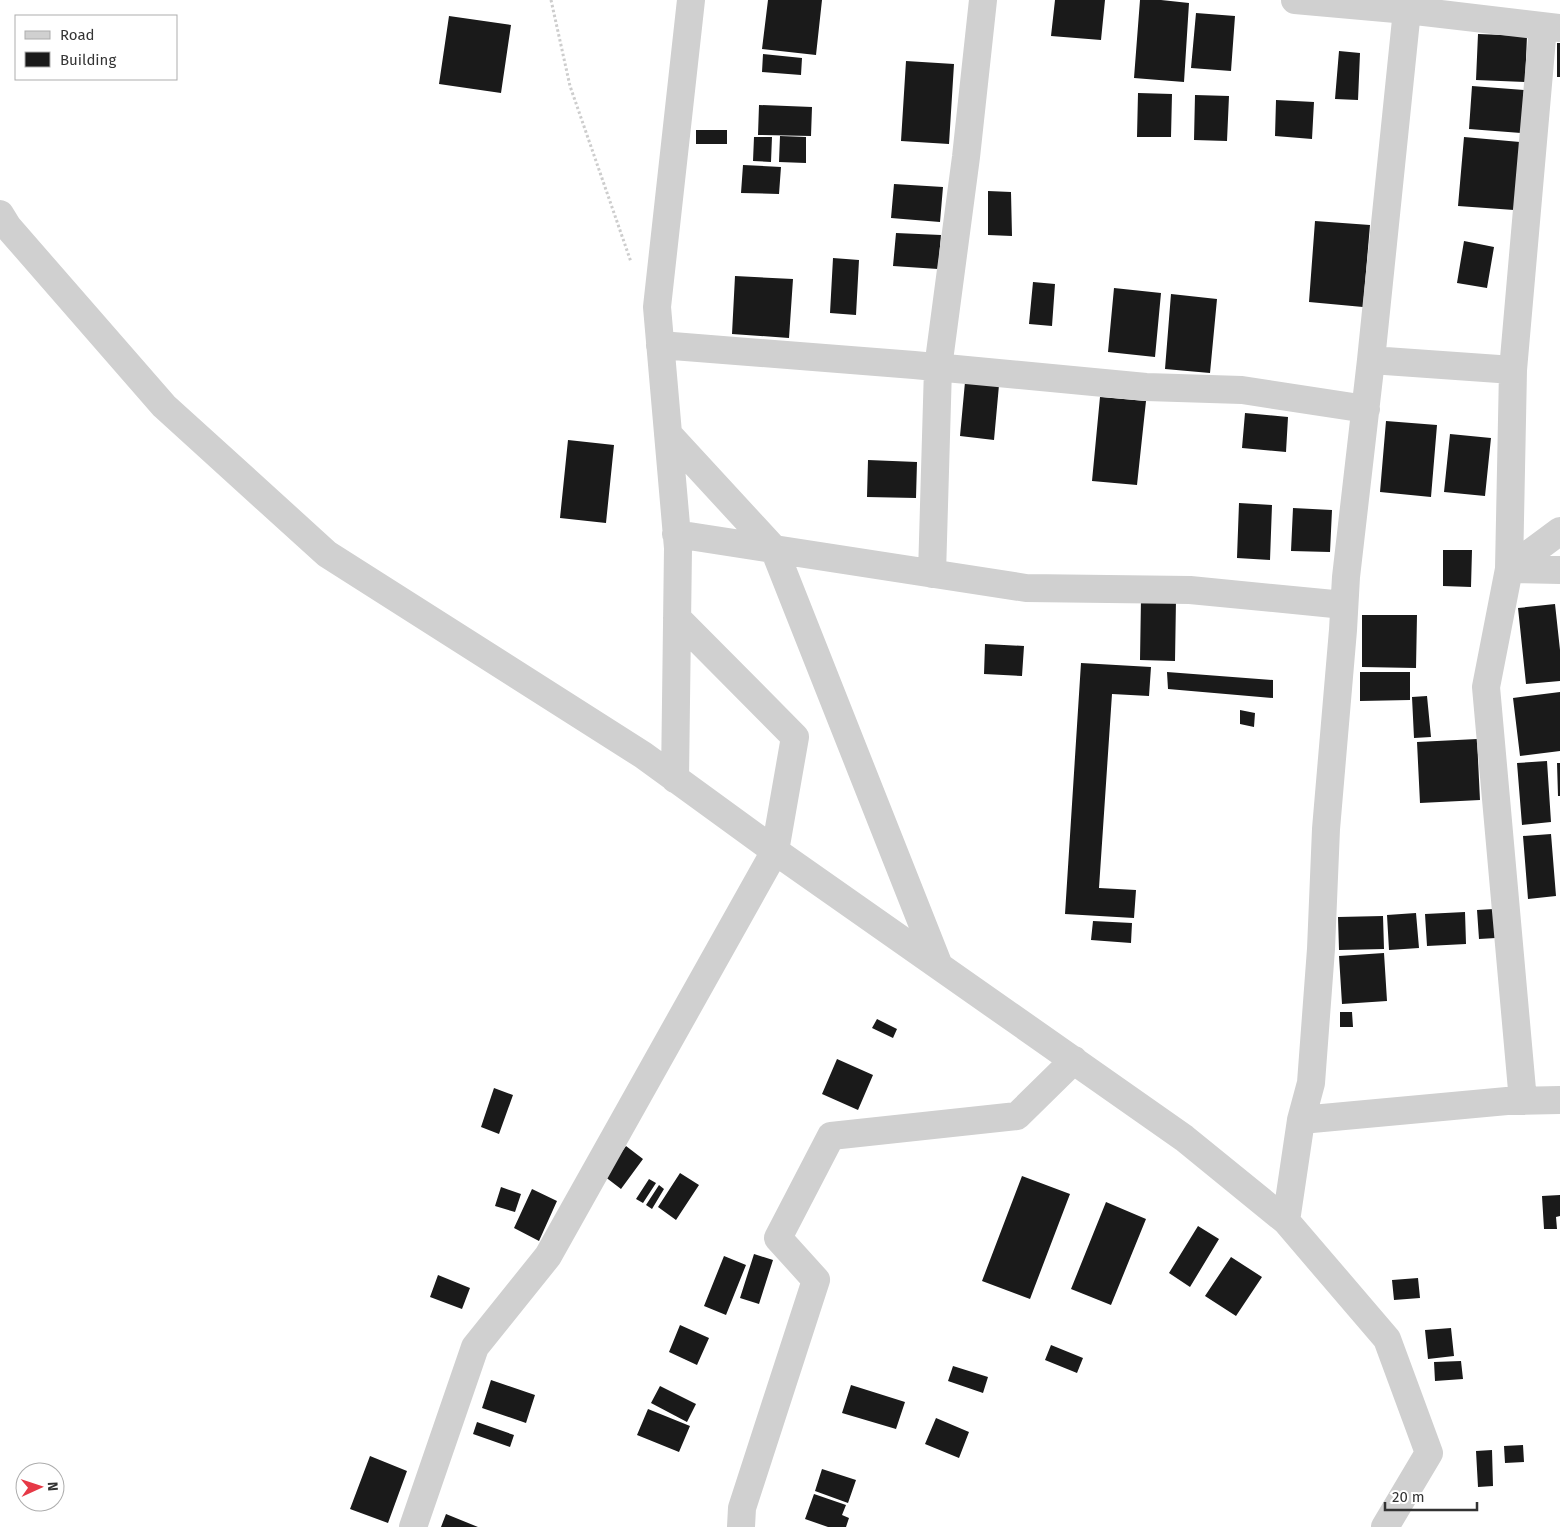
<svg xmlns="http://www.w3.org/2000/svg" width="1560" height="1527" font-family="'Fira Sans',sans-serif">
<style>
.building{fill:#1a1a1a}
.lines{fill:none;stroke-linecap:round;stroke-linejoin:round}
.path{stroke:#cdcdcd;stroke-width:3;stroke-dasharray:2.5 2.5;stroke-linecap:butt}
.street{stroke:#d0d0d0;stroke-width:28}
</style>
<rect width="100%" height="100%" fill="#fff"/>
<!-- building -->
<path class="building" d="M768 0H822L816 55 762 49Z
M1055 0H1105L1101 40 1051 36Z
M1140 0H1161L1189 3 1184 82 1134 78Z
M1196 13 1235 16 1231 71 1191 68Z
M449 16 511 25 501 93 439 84Z
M1478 34 1527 36 1525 82 1476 80Z
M1557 43H1560V77H1557Z
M1339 51 1360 53 1358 100 1335 99Z
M763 54 802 58 801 75 762 72Z
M906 61 954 64 949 144 901 141Z
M1472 86 1524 90 1521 133 1469 129Z
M1138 93 1172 94 1171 137H1137Z
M1195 95 1229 96 1227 141 1194 140Z
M1276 100 1314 102 1312 139 1275 136Z
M759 105 812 107 811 136 758 135Z
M696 130H727V144H696Z
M780 136 806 137V163L779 162Z
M754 137H772L771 162 753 161Z
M1464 137 1520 142 1514 210 1458 206Z
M743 165 781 167 779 194 741 193Z
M894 184 943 187 940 222 891 218Z
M988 191 1011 192 1012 236 988 235Z
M1315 221 1370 225 1363 307 1309 302Z
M896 233 941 235 938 269 893 266Z
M1464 241 1494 247 1487 288 1457 283Z
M833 258 859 260 856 315 830 313Z
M735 276 793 279 789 338 732 334Z
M1033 282 1055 284 1052 326 1029 324Z
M1114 288 1161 293 1155 357 1108 352Z
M1171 294 1217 299 1210 373 1165 369Z
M965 382 999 385 994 440 960 436Z
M1100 397 1146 401 1137 485 1092 481Z
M1245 413 1288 417 1286 452 1242 448Z
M1386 421 1437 425 1431 497 1380 492Z
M1450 434 1491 438 1485 496 1444 492Z
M568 440 614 445 606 523 560 518Z
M868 460 917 462 916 498 867 497Z
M1239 503 1272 505 1270 560 1237 558Z
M1293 508 1332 510 1330 552 1291 551Z
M1443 550H1472L1471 587 1443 586Z
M1141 598 1176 599 1175 661 1140 660Z
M1555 604 1560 650V681L1526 684 1518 608Z
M1362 615H1417L1416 668 1362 667Z
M985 644 1024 646 1022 676 984 674Z
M1081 663 1151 667 1149 696 1112 694 1099 888 1136 890 1134 918 1065 914Z
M1167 672 1273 680V698L1168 689Z
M1360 672H1410V700L1360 701Z
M1560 692V751L1520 756 1513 698Z
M1427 696 1431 737 1414 738 1412 697Z
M1240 710 1255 713 1254 727 1240 724Z
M1477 739 1480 800 1420 803 1417 742Z
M1547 761 1551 822 1522 825 1517 763Z
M1557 763H1560V796H1558Z
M1551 834 1556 896 1528 899 1523 836Z
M1494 909 1496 938 1479 939 1477 910Z
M1465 912 1466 944 1427 946 1425 914Z
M1416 913 1419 948 1389 950 1387 915Z
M1383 916 1384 949 1339 950 1338 917Z
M1093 921 1132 923 1131 943 1091 940Z
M1384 953 1387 1001 1342 1004 1339 956Z
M1340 1012H1352L1353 1027H1340Z
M877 1019 897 1029 893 1038 872 1028Z
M837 1059 873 1075 858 1110 822 1094Z
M494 1088 513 1095 499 1134 481 1127Z
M626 1146 643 1159 621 1189 604 1176Z
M680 1173 699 1185 676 1220 658 1207Z
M1022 1176 1070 1194 1030 1299 982 1281Z
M649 1179 656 1183 643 1203 636 1199Z
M659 1185 664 1189 652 1209 646 1205Z
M501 1187 521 1194 515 1212 495 1206Z
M532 1189 557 1201 539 1241 514 1228Z
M1560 1195V1216L1556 1217 1557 1229H1544L1542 1196Z
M1106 1202 1146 1219 1111 1305 1071 1289Z
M1198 1226 1219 1239 1190 1287 1169 1273Z
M754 1254 773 1260 759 1304 740 1298Z
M724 1256 746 1265 726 1315 704 1306Z
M1231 1257 1262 1277 1236 1316 1205 1296Z
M438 1275 470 1288 462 1309 430 1297Z
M1418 1278 1420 1298 1394 1300 1392 1280Z
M680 1325 709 1338 697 1365 669 1352Z
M1451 1328 1454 1356 1428 1359 1425 1330Z
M1051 1345 1083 1358 1077 1373 1045 1360Z
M1461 1361 1463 1379 1435 1381 1434 1362Z
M953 1366 988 1377 983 1393 948 1381Z
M491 1380 535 1395 526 1423 482 1408Z
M851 1385 905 1402 896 1429 842 1413Z
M660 1386 696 1404 687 1422 651 1403Z
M648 1409 690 1426 679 1452 637 1435Z
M936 1418 969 1432 959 1458 925 1444Z
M477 1422 514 1435 510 1447 473 1434Z
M1523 1445 1524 1462 1505 1463 1504 1446Z
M1492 1450 1493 1486 1478 1487 1476 1451Z
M370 1456 407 1471 388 1523 350 1509Z
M822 1469 856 1480 848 1503 815 1491Z
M814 1494 846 1505 842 1515 849 1518 846 1527H828L805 1519Z
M446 1514 478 1527H441Z"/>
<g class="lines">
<!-- path -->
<path class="path" d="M551 0 570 86 631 262"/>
<!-- street -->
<path class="street" d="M1295 0 1407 10 1560 28
M0 214 8 227 164 406 327 554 643 755 775 851 1184 1138 1286 1221 1387 1339 1429 1453 1385 1527
M660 345 914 365 1146 387 1242 390 1366 409
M1371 360 1513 370 1543 27
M668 434 774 549 939 966
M676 534 1026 588 1190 590 1344 605
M1509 569 1513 370
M1509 569 1560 531
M932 574 938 368 966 157 983 0
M675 779 678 548 657 307 691 0
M1523 1101 1486 687 1509 569 1560 570
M1301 1120 1507 1101 1560 1100
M1286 1221 1301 1120 1311 1083 1321 949 1326 829 1343 630 1346 577 1371 360 1407 10
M413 1527 475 1347 548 1256 775 851 795 737 677 618
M741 1527 742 1508 816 1280 778 1238 831 1136 1017 1116 1074 1060"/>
</g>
<!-- legend -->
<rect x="15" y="15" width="162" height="65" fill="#ffffff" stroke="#adadad"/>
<rect x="25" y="31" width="25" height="8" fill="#d0d0d0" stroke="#adadad"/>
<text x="60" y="40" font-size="15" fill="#333333">Road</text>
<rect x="25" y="52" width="25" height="15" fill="#1a1a1a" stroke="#adadad"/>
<text x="60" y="65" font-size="15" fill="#333333">Building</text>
<!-- north arrow -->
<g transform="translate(40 1487) rotate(87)"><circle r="24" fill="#ffffff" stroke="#adadad"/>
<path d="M0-4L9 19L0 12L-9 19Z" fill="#e63946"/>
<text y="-8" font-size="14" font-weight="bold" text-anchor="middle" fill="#333333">N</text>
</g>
<!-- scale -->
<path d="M1385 1502v8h92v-8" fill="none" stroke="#333333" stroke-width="2.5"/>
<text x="1392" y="1502" font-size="15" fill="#333333" stroke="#ffffff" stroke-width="4" paint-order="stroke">20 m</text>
</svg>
